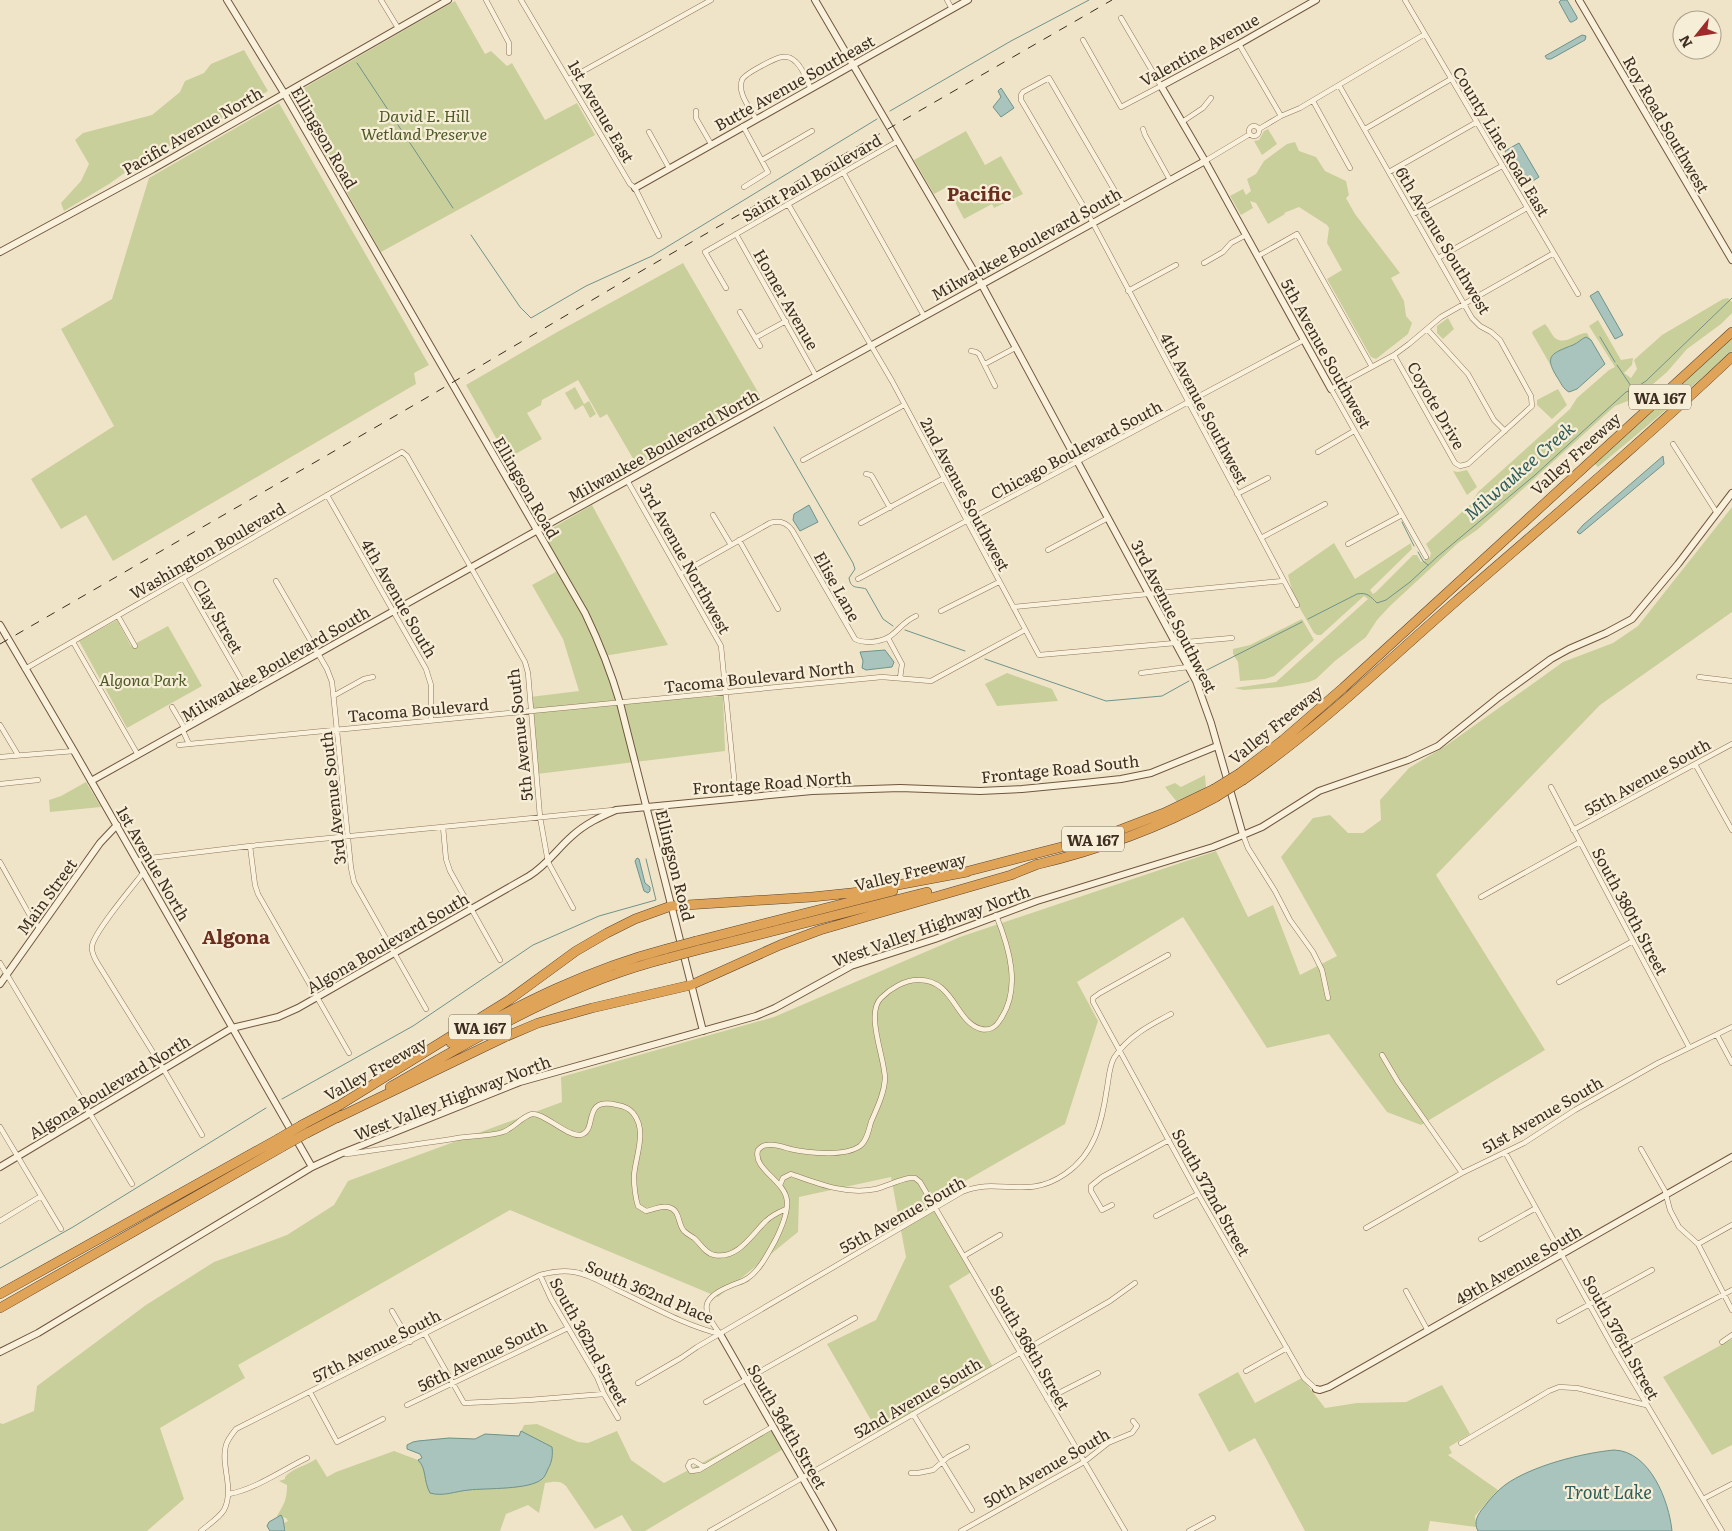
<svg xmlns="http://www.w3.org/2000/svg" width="1732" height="1531" font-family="Literata,serif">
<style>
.green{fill:#c9cf9b}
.water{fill:#a9c4bc;stroke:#6f938a}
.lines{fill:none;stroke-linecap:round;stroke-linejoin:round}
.stream{stroke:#6f938a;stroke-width:1}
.street-casing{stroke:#8d765c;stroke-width:5.5}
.secondary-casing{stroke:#6f573f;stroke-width:8}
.highway-casing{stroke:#5b4430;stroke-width:10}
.street{stroke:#faf1dc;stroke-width:4.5}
.secondary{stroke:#faf1dc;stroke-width:6}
.highway{stroke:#e0a458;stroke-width:9}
.rail{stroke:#3d2e20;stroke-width:1;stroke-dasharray:9 9;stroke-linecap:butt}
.highway-bridge-casing{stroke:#5b4430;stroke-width:10;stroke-linecap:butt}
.highway-bridge{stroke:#e0a458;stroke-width:9}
.labels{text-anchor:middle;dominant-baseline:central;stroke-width:4.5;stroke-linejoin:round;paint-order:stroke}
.shield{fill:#f7eed8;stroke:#756857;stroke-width:1}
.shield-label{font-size:15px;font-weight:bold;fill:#3d2e20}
.street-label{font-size:16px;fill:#3d2e20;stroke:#f7eed8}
.park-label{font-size:16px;font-style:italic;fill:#4d5a26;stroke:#f7eed8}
.water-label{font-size:18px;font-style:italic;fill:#2f5d5a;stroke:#f7eed8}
.quarter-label{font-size:19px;font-weight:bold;fill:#6b2e1e;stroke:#f7eed8}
</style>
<rect width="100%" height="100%" fill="#f0e4c8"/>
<!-- green -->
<path class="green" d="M455 1 485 54 491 51 507 66 512 63 545 120 577 103 595 135 381 252 295 102 297 92Z
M244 50 268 91 209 127 147 157 109 184 64 211 61 203 81 181 89 164 75 140 83 133 152 115 180 92 185 81 204 73 211 64Z
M279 103 429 365 414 373 416 384 113 561 86 515 61 529 31 479 114 426 61 329 112 299 149 178Z
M1268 129 1277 144 1262 155 1254 141 1259 140 1264 131Z
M966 131 985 165 1001 156 1023 194 994 208 992 204 964 219 947 187 934 194 914 160Z
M1295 142 1299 151 1316 157 1325 171 1346 181 1349 195 1346 198 1355 214 1400 273 1391 278 1404 301 1406 316 1412 323 1408 334 1376 359 1371 357 1327 279 1342 270 1327 243 1329 228 1327 225 1299 207 1284 213 1285 214 1268 224 1256 203 1250 201 1253 208 1241 215 1230 196 1243 189 1246 195 1251 191 1247 179 1256 174 1264 161 1287 144Z
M683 263 762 399 638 467 607 414 600 418 578 380 542 400 541 405 527 413 542 439 510 457 521 475 518 477 466 385 559 331Z
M1728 298 1732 302V313L1721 324 1687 349 1667 372 1638 397 1615 406 1503 507 1477 530 1458 543 1390 606 1377 620 1366 637 1335 661 1316 679 1309 682 1281 687 1244 690 1234 688 1276 682 1368 599 1364 596 1321 635H1317L1314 633 1294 598 1288 575 1334 543 1355 579 1411 543 1412 549 1370 590 1373 594 1376 592 1413 555H1417L1421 562 1424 561 1430 557 1431 553 1426 544 1471 504 1478 492 1570 409 1577 398 1609 370 1615 367 1589 326 1598 320 1621 360 1633 358 1632 365 1624 373 1631 378 1637 369 1634 360 1662 335 1723 299Z
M1448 318 1454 329 1443 339 1437 333V326Z
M1545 324C1549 328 1551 334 1555 338 1566 346 1575 333 1587 333L1591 340 1586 337C1582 339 1579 341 1575 344 1563 351 1556 347 1550 363L1551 366 1532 333 1533 331Z
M1732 338V351L1660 415 1598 467 1595 464 1597 460Z
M575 387 584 404 589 401 596 414 590 418 583 405 575 410 565 393Z
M1558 389 1567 405 1552 419 1537 405V400Z
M1467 470 1477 487 1467 495 1453 471 1458 472Z
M592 505 668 645 604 656 620 702 723 696 725 751 537 774 530 697 579 691 563 639 532 585 563 568 546 539 549 530Z
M1732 507V612L1600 705 1436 875 1545 1050 1421 1125 1387 1112 1329 1034 1267 1048 1183 917 1077 982 1098 1021 1065 1124 932 1200 973 1271 949 1286 993 1367 879 1434 827 1344 876 1320 906 1257 891 1177 799 1197 798 1232 718 1297 510 1210 238 1365 245 1378 160 1428 184 1499 147 1531H0V1423L3 1424 34 1411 37 1386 146 1305 214 1262 287 1235 334 1205 348 1181 562 1102 561 1077 774 1017 960 937 1216 851 1248 917 1273 905 1300 975 1337 956 1281 857 1313 818 1330 815 1348 833H1363L1381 820 1380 800 1409 768 1447 745 1563 662 1613 643 1638 626Z
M1302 619 1314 640 1274 676 1265 679 1240 681 1238 662 1233 654V649L1250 645Z
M117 620 131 646 168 626 202 686 127 728 79 641Z
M1007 673 1052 689 1058 701 997 706 985 684Z
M1205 775 1206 788 1177 802 1165 787 1175 783 1181 787Z
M86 782 101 807 50 812 49 800 61 796Z
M1732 1339V1445L1712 1455 1663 1377Z
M1238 1372 1255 1403 1302 1378 1325 1408 1357 1403 1406 1402 1442 1385 1470 1434 1449 1447 1452 1453 1448 1455 1498 1490 1475 1516 1476 1527 1430 1521 1428 1531H1305L1255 1438 1229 1452 1198 1394Z
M537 1424 578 1442 588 1443 617 1431 631 1460 664 1483 771 1426 785 1448 645 1531H632L622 1515 595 1529 566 1486C560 1480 553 1482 545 1483L539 1513 528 1505 506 1514 500 1531H286L284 1523 288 1521 286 1518 277 1516C284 1504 287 1500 287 1485L279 1481 285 1479V1477C292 1468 306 1466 316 1459L327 1477 336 1472 394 1451 418 1460 422 1458 421 1454 407 1449V1445L413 1442 418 1441 449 1438 475 1439 485 1434 519 1436 524 1425Z"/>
<!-- water -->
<path class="water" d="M1561 0H1567L1577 17V19L1572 22H1570L1559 2Z
M1582 35 1586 36 1585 40 1551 59H1547L1545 56Z
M1001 88 1014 108 1001 117 993 107 1001 97 998 91Z
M1519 143 1539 177 1528 184 1523 177 1519 176 1505 151Z
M1598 291 1623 335 1615 339 1590 296Z
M1586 337 1591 340 1605 364 1577 389 1569 392C1563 389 1561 383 1557 377 1543 355 1553 353 1573 345 1578 343 1581 339 1586 337Z
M1663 456 1664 464 1580 534 1578 533 1577 532 1583 525Z
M809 505 818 522 800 531 793 520 794 514Z
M885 650 894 662 892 667 866 670 862 668 863 661 860 652Z
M637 858 639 859 645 883 650 887V891L648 893 644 891 635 861Z
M521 1431 552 1447C553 1455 552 1462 548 1469 546 1473 545 1477 542 1479 530 1490 486 1488 469 1490 456 1491 443 1497 430 1493 423 1480 427 1469 418 1460L422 1458 420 1454 407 1449V1445L413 1442 418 1441 449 1438 475 1439 485 1434 519 1436Z
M1614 1450C1650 1451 1669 1501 1672 1531H1478C1473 1522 1478 1514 1484 1507 1490 1499 1497 1491 1505 1485 1531 1466 1582 1453 1614 1450Z
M281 1515 283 1519 285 1531H270L267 1526 269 1522Z"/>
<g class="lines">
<!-- stream -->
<path class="stream" d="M357 63 453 208
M890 111 1011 41 1089 0
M471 235 520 307 531 318 586 286 652 256 877 119
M1600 337 1615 362
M1617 365 1633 389
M774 427 853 563 855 569 849 578C851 590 858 586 866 589L883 619 893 626
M1402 522 1414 546
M1418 552 1423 561 1428 565
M1308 619 1357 594C1367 592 1370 596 1377 603L1386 600 1410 582 1437 557 1535 475 1626 392 1632 390 1646 381 1732 298
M905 630 965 651
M985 659 1106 701 1162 696 1189 681
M1199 674 1302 622
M282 1099 413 1026 533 945 599 916 656 900 646 859
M0 1268 73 1227 266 1108"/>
<defs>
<path id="street" d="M381 0 398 28
M486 0 509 43V53
M521 0 630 184 635 188 659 236
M947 0 952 9
M1405 0 1578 294
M1083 40 1121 107 1161 86 1121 18
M1239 44 1281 116
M569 79 711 0
M1339 85 1472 318 1480 326 1491 332 1500 340 1531 396 1532 406 1468 464 1460 466 1455 463 1394 355
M1313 101 1350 168
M696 111V118L711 144
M756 119C750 108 737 93 742 80 744 74 775 58 782 57 787 56 792 58 796 62 803 68 807 81 811 89
M1182 122 1203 108 1211 98
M743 126 768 172 744 187
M1249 131a5 5 0 1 1 10 0a5 5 0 1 1-10 0Z
M1143 129 1145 135 1170 180
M1259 129 1281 116 1300 108 1425 34
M1365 129 1451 79
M649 132 669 168
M762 160 812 131
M1205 161 1250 134
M843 172 924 316
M1389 172 1477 122
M788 204 892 381 1039 655 1232 638
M1123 205 1049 78 1023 92 1021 95V100L1088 214 1297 605
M1413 214 1502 166
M736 234 816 376
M1258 256 1297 234 1372 367
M1438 258 1527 208
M1204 263 1223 252 1231 243 1246 235
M726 288 705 252 898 141
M1128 291 1176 265
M740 312 760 346
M1427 329 1468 374 1494 420 1505 431
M755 338 786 321
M971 351 976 352 979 354 995 386
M985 364 1015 348
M1673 444 1717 513
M1318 452 1354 431
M803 460 904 405
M866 474 871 475 873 478 890 508
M627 480 721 646 736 798
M1237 494 1268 478
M327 495 426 669 431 685V720
M713 515 731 545
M861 523 944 478
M1261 538 1325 504
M739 540 778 609
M1348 544 1402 515
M1048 550 1108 518
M1426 557 1331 389 1394 355 1409 344 1441 317 1554 253
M680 574 770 523C779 520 786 522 792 530L855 639C860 642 865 642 871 642 897 640 896 625 916 616
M183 578 249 693
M858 579 1304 340
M276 581 327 669 332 682 351 868 354 882 426 1009
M1013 607 1283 581
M941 611 999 582
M118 616 135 646
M888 638 902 664 900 678
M73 642 138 755
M25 669 402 452 407 456 525 662 528 673 540 817 548 862 573 908
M1141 673 1188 667
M1699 677 1732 681
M335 695 364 679 373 677
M172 707 185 729
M0 725 18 755
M183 731 189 744
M179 745 882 677 931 681 1025 630
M0 757 74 751
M1695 764 1732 830
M0 784 38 780
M1551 787 1689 1047
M443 827 446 859 450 871 500 960
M1573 830 1732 744
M1243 835 1248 848 1275 891 1290 920 1313 952 1322 970 1328 998
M250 846 255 885 258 894 349 1053
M137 861 142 859 250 846 613 810
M0 862 33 921 40 928
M144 872C133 886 94 932 92 946 91 953 95 959 98 964L164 1070 202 1135
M1481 897 1580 842
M1168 955 1100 993 1093 998V1002L1198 1194 1304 1378 1316 1389
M0 963 132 1184
M1559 982 1633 941
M1717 1035 1732 1063
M1382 1055 1398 1082 1462 1173
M0 1127 61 1229
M1641 1149 1665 1191 1670 1210 1679 1227 1698 1244 1732 1310
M1505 1152 1615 1351 1722 1531
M346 1154C383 1149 421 1144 458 1138 471 1136 492 1136 503 1132 514 1128 521 1117 532 1114 543 1112 566 1136 580 1135 599 1132 580 1096 617 1105 623 1106 629 1108 633 1113 648 1131 635 1157 634 1176 634 1186 635 1196 638 1206L646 1211C654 1210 660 1205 668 1207 681 1210 677 1223 684 1231 687 1234 691 1236 694 1238 701 1244 705 1253 714 1255 738 1260 752 1234 766 1221 772 1215 779 1212 786 1209
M780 1185 783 1178 791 1174C819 1184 846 1195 876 1189 887 1186 898 1180 910 1178H915L920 1182 1125 1531
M1112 1205 1102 1210 1091 1191V1186L1102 1177 1169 1140
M1156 1216 1198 1194
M0 1221 41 1196
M1366 1228 1462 1173 1524 1143 1575 1110 1658 1063 1732 1027
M1481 1239 1536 1208
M1698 1244 1732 1225
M964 1256 1000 1235
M540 1275 551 1299 597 1377 604 1394 618 1418
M1406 1291 1428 1331
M392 1311 410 1342
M1559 1321 1652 1270
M425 1334 464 1403 529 1400 604 1394
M720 1334C702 1310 699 1299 730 1286 736 1283 743 1282 748 1278 760 1270 768 1253 775 1241 780 1231 788 1212 787 1201 785 1180 752 1169 758 1150 761 1147 763 1145 768 1145 775 1144 783 1147 790 1149 808 1153 845 1157 860 1146 867 1141 869 1129 871 1122 877 1108 884 1094 885 1079 885 1058 865 1014 881 998 890 989 904 980 918 980 954 979 955 1022 981 1029 989 1031 996 1027 1000 1020 1022 989 1009 947 996 915
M1722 1342 1732 1335
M1615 1351 1732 1290
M1246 1371 1287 1348
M638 1383 681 1358 697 1347 962 1192C998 1176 1026 1201 1065 1174 1095 1154 1102 1122 1107 1088 1109 1078 1109 1067 1114 1058 1127 1037 1150 1025 1171 1014
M310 1392 337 1442 383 1419
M1047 1399 1098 1373
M706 1402 855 1318
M407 1405 568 1328
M913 1414 972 1510
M1461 1443 1549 1391 1559 1387 1577 1388 1646 1405
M704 1467 694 1461 690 1462 688 1466 691 1471 699 1470 772 1427
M911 1473H918L933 1470 948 1457 967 1447
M229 1494C256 1489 282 1470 307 1458
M1703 1499 1732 1484
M201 1531C208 1525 219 1518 224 1510 235 1488 220 1465 226 1445 228 1439 232 1434 236 1429L540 1275C551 1272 562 1270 574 1272 589 1274 603 1283 617 1290 651 1306 684 1325 720 1334
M710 1531 1110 1301 1135 1283
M961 1531 1084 1462 1108 1443 1132 1433 1137 1426 1133 1421
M1189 1531 1213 1518"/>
<path id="secondary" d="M227 0 284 93 585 613C599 642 611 672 620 703L703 1031
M815 0 982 285 1196 681 1211 723 1243 835
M1316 0 1239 44 1161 86 1205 161 1331 389
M1579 0 1732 260
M635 188 968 0
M0 252 153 169 448 0
M0 625 74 751 312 1167
M91 781 536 531 1205 161
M0 984 100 843 117 825
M0 1167 232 1028 278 1017 298 1008 529 876C547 865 557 849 572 836 585 824 600 817 616 810L812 791 900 788 980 791 1022 789 1084 783 1121 779 1151 773 1217 746
M720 1334 833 1531
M0 1352 38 1333 312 1167 340 1154 520 1082 756 1016 775 1008 851 966 935 939 1037 901 1213 847 1243 835 1262 827 1319 791 1408 760 1438 746 1499 697 1551 659 1569 649 1606 633 1632 619 1678 564 1732 493
M1316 1389 1320 1390 1329 1387 1732 1157"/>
<path id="highway" d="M1240 773 1283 740 1343 688 1732 332
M1243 780C1319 728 1385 663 1454 603 1547 522 1642 442 1732 357
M1035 865C1098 850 1159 828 1216 797
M961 873 1104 836 1164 813 1214 789
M696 941 893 891
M698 950 927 892
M451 1043C520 1004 589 969 666 949
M390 1087C479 1036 568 983 668 958
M335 1108 509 1000 576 951 607 933 635 919 671 906 812 897 860 892 967 872
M337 1118 505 1037 538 1023 592 1008 691 985 780 945 820 930 1011 875 1038 864
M302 1125 340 1105
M307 1133 342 1115
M0 1294 278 1139
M0 1308 282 1147"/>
</defs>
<!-- street casing -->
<use href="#street" class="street-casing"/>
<!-- secondary casing -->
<use href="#secondary" class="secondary-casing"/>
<!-- highway casing -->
<use href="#highway" class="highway-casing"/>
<!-- street -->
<use href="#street" class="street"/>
<!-- secondary -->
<use href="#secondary" class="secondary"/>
<!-- highway -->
<use href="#highway" class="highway"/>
<!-- rail -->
<path class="rail" d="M0 644 421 401 643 270 1112 0"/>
<defs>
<path id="highway-bridge" d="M1214 789 1240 773
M1216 797 1243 780
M666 949 696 941
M668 958 698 950
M278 1139 302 1125
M282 1147 307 1133"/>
</defs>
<!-- highway-bridge casing -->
<use href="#highway-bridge" class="highway-bridge-casing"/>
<!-- highway-bridge -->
<use href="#highway-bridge" class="highway-bridge"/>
</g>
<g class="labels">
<!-- shield labels -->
<g class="shield">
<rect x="1629" y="384.5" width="62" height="25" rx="4"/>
<rect x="1062" y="826.5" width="62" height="25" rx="4"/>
<rect x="449" y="1014.5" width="62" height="25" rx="4"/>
</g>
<g class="shield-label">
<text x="1660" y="397">WA 167</text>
<text x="1093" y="839">WA 167</text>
<text x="480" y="1027">WA 167</text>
</g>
<!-- street labels -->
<g class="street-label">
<text transform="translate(1199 49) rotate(-29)">Valentine Avenue</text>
<text transform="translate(794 82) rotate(-29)">Butte Avenue Southeast</text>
<text transform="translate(602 111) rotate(60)">1st Avenue East</text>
<text transform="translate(1667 124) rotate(60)">Roy Road Southwest</text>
<text transform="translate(192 130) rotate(-30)">Pacific Avenue North</text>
<text transform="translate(325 137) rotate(60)">Ellingson Road</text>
<text transform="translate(1502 141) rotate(59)">County Line Road East</text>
<text transform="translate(811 177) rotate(-30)">Saint Paul Boulevard</text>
<text transform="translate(1444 240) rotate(59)">6th Avenue Southwest</text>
<text transform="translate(1026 243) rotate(-29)">Milwaukee Boulevard South</text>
<text transform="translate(787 299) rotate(60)">Homer Avenue</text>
<text transform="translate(1327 353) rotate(61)">5th Avenue Southwest</text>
<text transform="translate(1437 405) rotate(60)">Coyote Drive</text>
<text transform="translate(1205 408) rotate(62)">4th Avenue Southwest</text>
<text transform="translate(663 445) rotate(-29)">Milwaukee Boulevard North</text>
<text transform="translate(1076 449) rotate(-28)">Chicago Boulevard South</text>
<text transform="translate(1575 453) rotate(-42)">Valley Freeway</text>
<text transform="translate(527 487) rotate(60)">Ellingson Road</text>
<text transform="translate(966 494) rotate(62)">2nd Avenue Southwest</text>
<text transform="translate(207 550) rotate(-30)">Washington Boulevard</text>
<text transform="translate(686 558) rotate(61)">3rd Avenue Northwest</text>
<text transform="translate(838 586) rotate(61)">Elise Lane</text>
<text transform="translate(400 598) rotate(60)">4th Avenue South</text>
<text transform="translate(219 616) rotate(60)">Clay Street</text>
<text transform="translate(1175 616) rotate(63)">3rd Avenue Southwest</text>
<text transform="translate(275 663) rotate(-30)">Milwaukee Boulevard South</text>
<text transform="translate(759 676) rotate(-6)">Tacoma Boulevard North</text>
<text transform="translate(418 709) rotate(-5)">Tacoma Boulevard</text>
<text transform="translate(1275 724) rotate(-39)">Valley Freeway</text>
<text transform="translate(519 735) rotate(-96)">5th Avenue South</text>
<text transform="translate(1060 768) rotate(-6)">Frontage Road South</text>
<text transform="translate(1647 776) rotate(-29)">55th Avenue South</text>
<text transform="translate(772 782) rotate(-4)">Frontage Road North</text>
<text transform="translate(332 798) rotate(-96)">3rd Avenue South</text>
<text transform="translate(154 863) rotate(60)">1st Avenue North</text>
<text transform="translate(676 865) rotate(76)">Ellingson Road</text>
<text transform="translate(910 871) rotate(-14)">Valley Freeway</text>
<text transform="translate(46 896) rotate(-54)">Main Street</text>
<text transform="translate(1631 911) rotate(62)">South 380th Street</text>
<text transform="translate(931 925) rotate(-20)">West Valley Highway North</text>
<text transform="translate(387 942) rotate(-30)">Algona Boulevard South</text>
<text transform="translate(375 1068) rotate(-29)">Valley Freeway</text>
<text transform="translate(109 1086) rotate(-31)">Algona Boulevard North</text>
<text transform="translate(452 1097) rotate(-21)">West Valley Highway North</text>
<text transform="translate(1542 1114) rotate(-30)">51st Avenue South</text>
<text transform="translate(1212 1192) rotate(61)">South 372nd Street</text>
<text transform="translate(902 1214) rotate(-29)">55th Avenue South</text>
<text transform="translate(1518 1264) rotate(-30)">49th Avenue South</text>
<text transform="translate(650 1291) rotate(23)">South 362nd Place</text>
<text transform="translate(1622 1337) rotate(61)">South 376th Street</text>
<text transform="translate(590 1341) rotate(61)">South 362nd Street</text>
<text transform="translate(376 1345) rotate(-27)">57th Avenue South</text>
<text transform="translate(1031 1347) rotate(60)">South 368th Street</text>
<text transform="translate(482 1355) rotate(-26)">56th Avenue South</text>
<text transform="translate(917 1397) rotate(-30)">52nd Avenue South</text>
<text transform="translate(788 1426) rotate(60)">South 364th Street</text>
<text transform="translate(1046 1467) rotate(-30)">50th Avenue South</text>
</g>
<!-- park labels -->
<g class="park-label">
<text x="424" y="115">David E. Hill<tspan x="424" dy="18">Wetland Preserve</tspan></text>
<text x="143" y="679">Algona Park</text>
</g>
<!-- water labels -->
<g class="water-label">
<text transform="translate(1519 470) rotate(-41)">Milwaukee Creek</text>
<text x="1608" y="1491">Trout Lake</text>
</g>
<!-- quarter labels -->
<g class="quarter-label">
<text x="979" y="193">Pacific</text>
<text x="236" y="936">Algona</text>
</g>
</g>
<!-- north arrow -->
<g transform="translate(1697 35) rotate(240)"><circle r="24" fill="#f7eed8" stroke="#ada18e"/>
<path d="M0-4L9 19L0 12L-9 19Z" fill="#9e2a2b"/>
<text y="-8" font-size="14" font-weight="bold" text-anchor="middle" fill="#3d2e20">N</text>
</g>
</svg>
